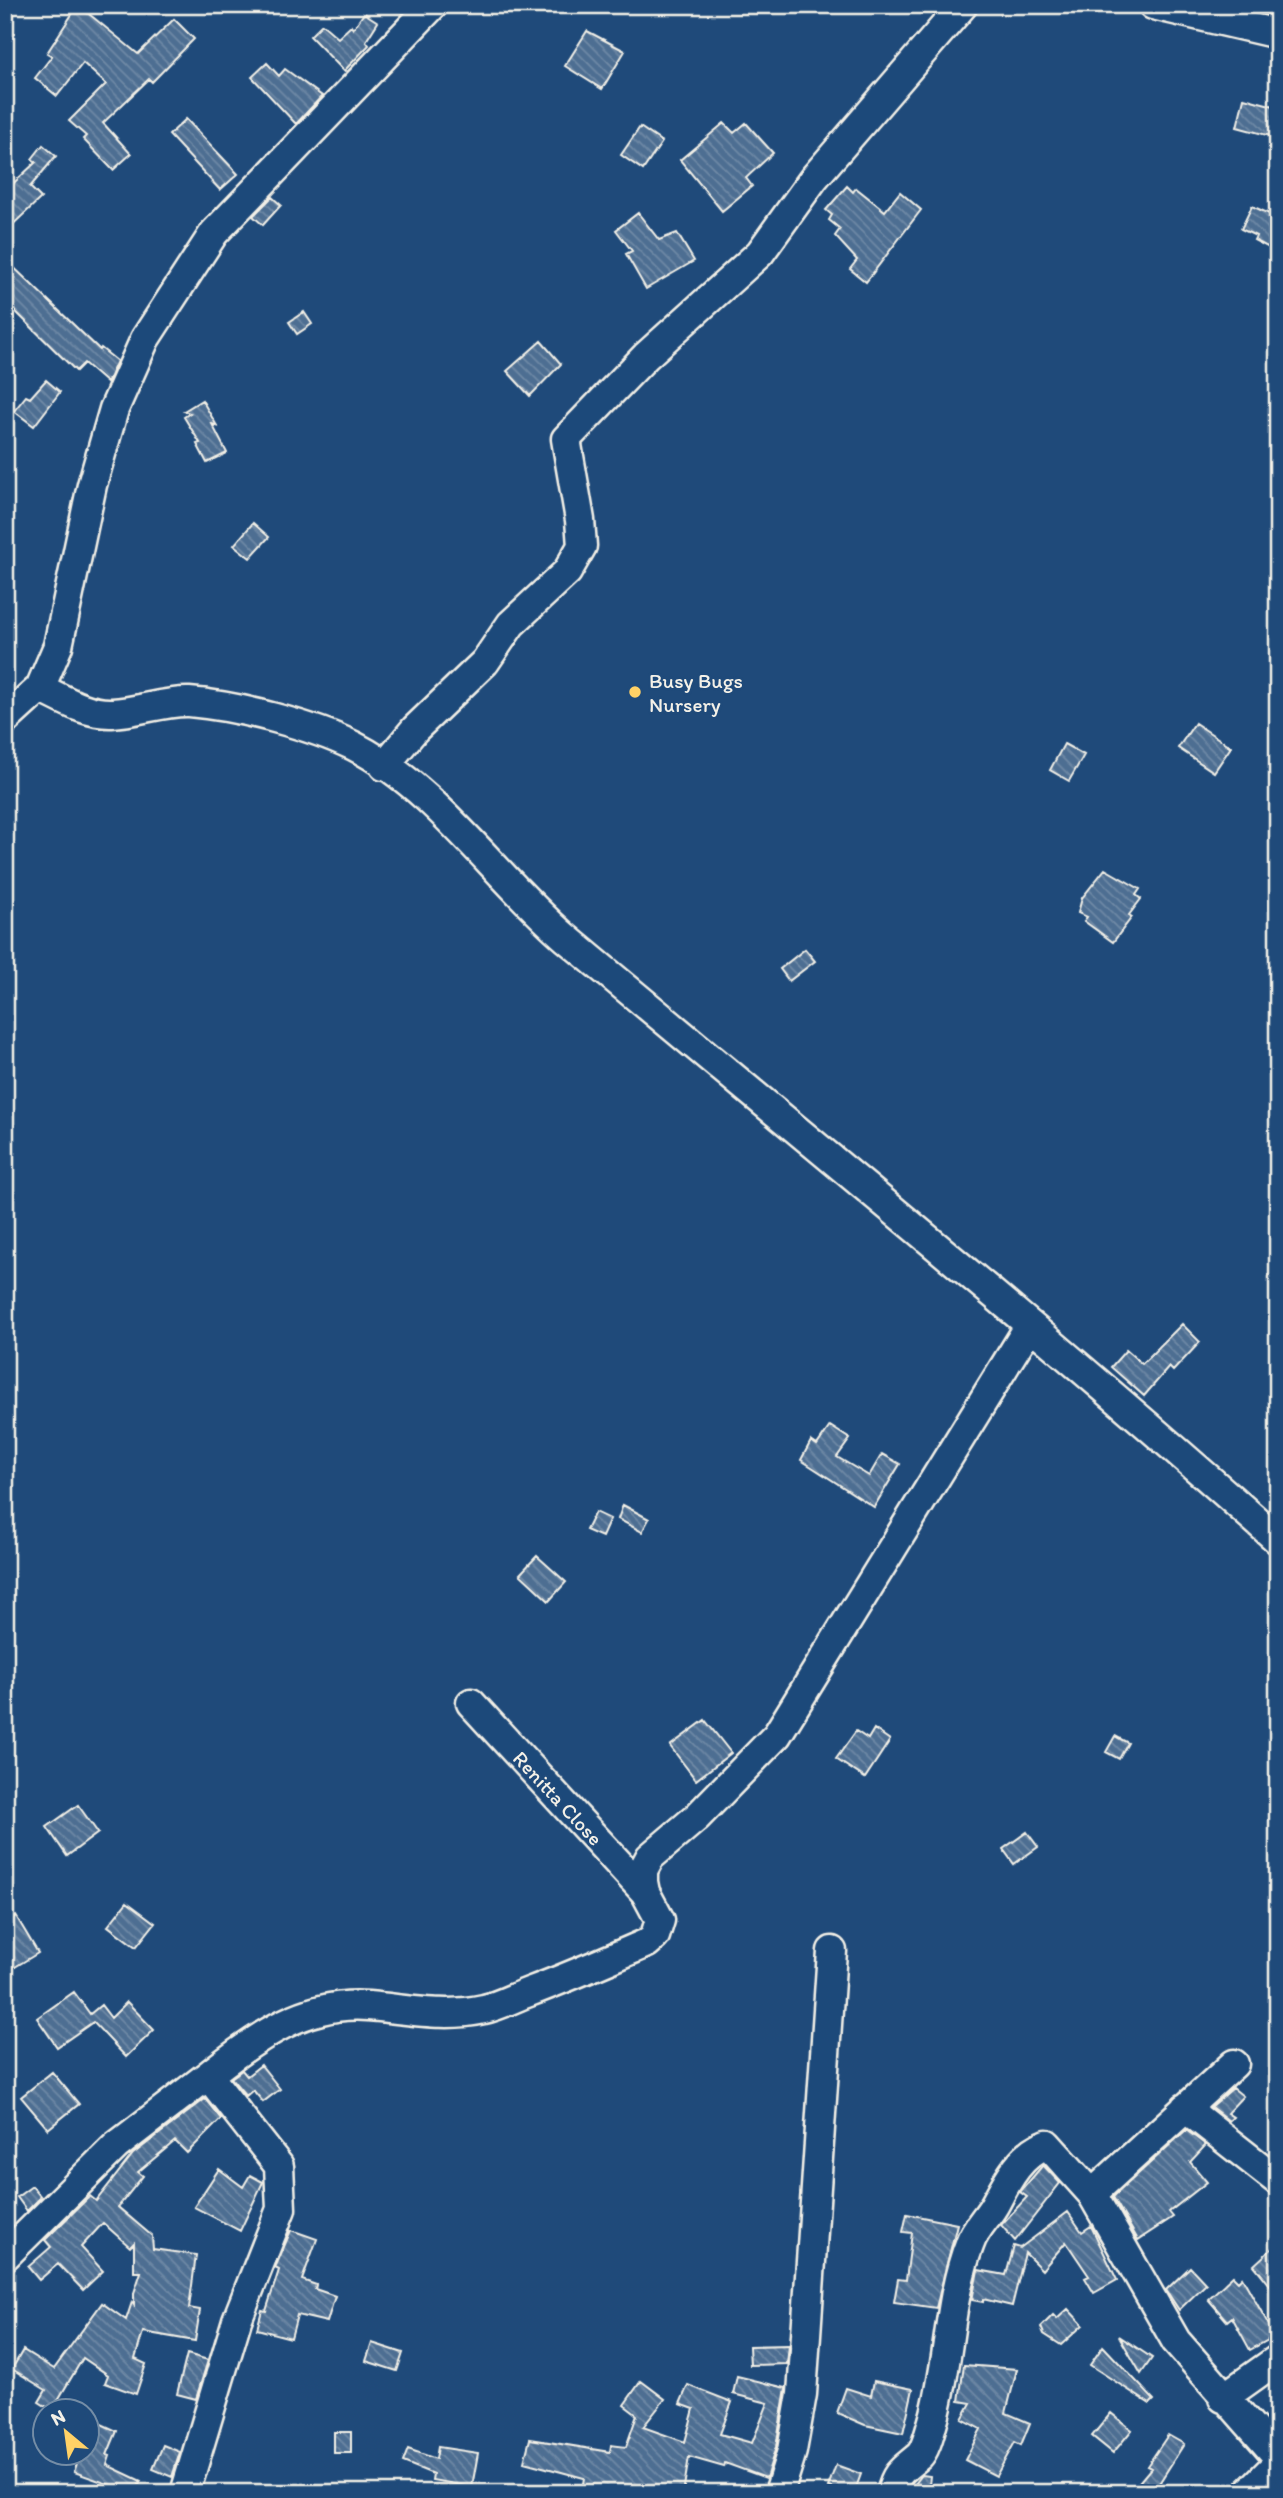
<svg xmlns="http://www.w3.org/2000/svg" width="1283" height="2498" font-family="Itim,sans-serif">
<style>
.building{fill:url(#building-back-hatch);stroke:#f4f1e8;stroke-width:2}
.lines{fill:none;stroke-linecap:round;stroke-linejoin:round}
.minor-casing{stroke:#f4f1e8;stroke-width:33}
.minor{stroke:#1f4a7a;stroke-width:28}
.poi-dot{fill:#ffd166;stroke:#1f4a7a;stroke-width:2.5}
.labels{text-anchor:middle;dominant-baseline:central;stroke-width:5;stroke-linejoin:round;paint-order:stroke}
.poi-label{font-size:21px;fill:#f4f1e8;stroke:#1f4a7a;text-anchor:start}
.street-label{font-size:21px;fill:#f4f1e8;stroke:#1f4a7a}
</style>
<defs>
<pattern id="building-back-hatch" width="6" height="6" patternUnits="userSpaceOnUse" patternTransform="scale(1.75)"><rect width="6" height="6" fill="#4d6e92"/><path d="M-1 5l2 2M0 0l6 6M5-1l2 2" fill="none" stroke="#708aa6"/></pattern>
</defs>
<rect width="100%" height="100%" fill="#1f4a7a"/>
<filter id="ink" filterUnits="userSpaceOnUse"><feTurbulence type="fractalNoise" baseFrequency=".0143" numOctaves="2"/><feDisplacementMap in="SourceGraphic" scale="14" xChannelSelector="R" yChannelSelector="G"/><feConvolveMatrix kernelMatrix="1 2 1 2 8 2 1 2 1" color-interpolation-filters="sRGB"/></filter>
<g filter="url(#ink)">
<!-- building -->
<path class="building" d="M78 5 138 54 174 19 194 39 152 82 149 79 103 123 131 154 113 170 83 139 86 136 69 121 106 84 83 63 57 96 35 78 52 56 47 53Z
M364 13 378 22 366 41 369 45 344 71 310 36 322 24 338 38 351 26 353 29Z
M587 31 625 51 602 89 565 66Z
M267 63 279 76 285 69 322 96 296 124 252 77Z
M1244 98 1278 107V138L1237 127Z
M186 119 238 174 220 190 169 135Z
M724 123 734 133 746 123 773 153 746 178 752 186 722 211 680 160Z
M640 127 662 142 643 170 621 155Z
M43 145 56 156 30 187 41 198 5 232V191L36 162 32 159Z
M847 186 853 192 856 188 885 211 900 192 921 210 866 282 850 269 857 260 835 236 840 229 829 220 832 215 826 210Z
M272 197 281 205 263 225 253 216Z
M1252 206 1278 218V241L1273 250 1254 240 1256 236 1241 229Z
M638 213 659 240 677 233 694 261 646 289 626 254 632 251 616 230Z
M5 259 100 350 101 348 117 361 107 383 84 363 76 371 5 301Z
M304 312 312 324 297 334 289 322Z
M541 341 561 364 530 396 507 371Z
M46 380 60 392 34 426 14 411 26 396 30 398Z
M202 400 217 426 212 424 227 453 207 463 197 444 200 443 184 417 190 413 184 411Z
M253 523 269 537 250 558 234 545Z
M1195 723 1231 747 1214 772 1178 748Z
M1064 744 1084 755 1069 781 1050 770Z
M1105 869 1140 889 1136 895 1141 899 1129 915 1132 917 1113 942 1084 921 1087 917 1078 913 1082 898Z
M805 949 815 961 789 981 780 969Z
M1182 1324 1200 1342 1173 1371 1169 1367 1144 1396 1111 1367 1126 1350 1142 1364Z
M830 1426 850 1439 837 1457 869 1476 882 1454 900 1464 874 1507 801 1460 811 1441 817 1445Z
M623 1505 649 1519 642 1532 618 1519Z
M595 1512 610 1519 602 1537 586 1530Z
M537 1556 566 1582 549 1601 520 1574Z
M705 1720 731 1753 696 1780 670 1746Z
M874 1729 890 1740 865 1778 836 1759 856 1731 868 1739Z
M1115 1736 1128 1743 1119 1759 1106 1752Z
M78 1805 98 1833 67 1856 47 1827Z
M1027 1832 1038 1847 1014 1864 1003 1849Z
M127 1902 155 1923 136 1947 108 1926Z
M16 1916 38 1953 5 1973V1922Z
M74 1992 90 2014 101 2005 111 2018 127 2002 154 2030 126 2057 93 2022 57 2047 37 2018Z
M261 2065 280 2089 263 2102 253 2090 246 2096 231 2078 242 2070 247 2076Z
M52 2072 79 2104 48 2129 21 2097Z
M1233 2088 1243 2096 1227 2113 1233 2117 1229 2121 1211 2107Z
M205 2099 221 2119 187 2153 175 2141 138 2172 143 2176 118 2207 152 2236 153 2249 196 2255 189 2308 200 2310 195 2341 143 2332 135 2359 146 2364 136 2394 105 2383 108 2375 83 2358 52 2410 39 2402 46 2390 12 2369 23 2350 54 2369 102 2303 126 2320 132 2302 134 2305V2293L141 2272H134V2243L130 2247 103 2223 81 2247 103 2271 83 2290 58 2264 39 2280 28 2267 51 2247 45 2240 90 2196 96 2201 133 2154Z
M1186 2130 1206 2145 1190 2162 1207 2182 1169 2212 1173 2217 1138 2240 1113 2197Z
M1043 2165 1060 2183 1015 2241 1001 2225 1027 2197 1020 2192Z
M219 2169 243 2187 250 2175 263 2182 240 2231 194 2207Z
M32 2186 41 2197 27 2211 17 2197Z
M1068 2212 1082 2232 1091 2226 1117 2280 1094 2293 1085 2278 1089 2276 1066 2242 1042 2270 1025 2253 1012 2306 983 2299V2302L972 2300 978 2270 1006 2275 1014 2246 1020 2248Z
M907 2214 957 2224 936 2308 894 2302 898 2279 906 2280 912 2233 903 2232Z
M291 2230 317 2239 302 2280 316 2285 315 2289 335 2296 327 2322 297 2315 291 2338 257 2329 262 2310 266 2311 279 2270 275 2268Z
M1278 2243V2295L1254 2265Z
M1190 2267 1206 2284 1179 2310 1166 2290Z
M1233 2276 1238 2281 1242 2277 1275 2336 1250 2350 1232 2317 1227 2321 1208 2299Z
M1068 2309 1083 2325 1061 2345 1044 2334 1041 2327 1053 2315 1057 2319Z
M1119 2336 1152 2358 1141 2374Z
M372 2343 403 2353 397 2371 366 2361Z
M789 2345 787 2364 750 2365 749 2346Z
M1103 2346 1154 2400 1150 2404 1090 2365Z
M187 2354 208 2360 196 2399 177 2394Z
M964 2365 1017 2369 1006 2413 1030 2423 1021 2445 1015 2442 996 2476 965 2460 981 2429 962 2419 971 2403 959 2401Z
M737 2376 786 2388 776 2447 766 2478 725 2463 724 2467 689 2457 683 2493 626 2490V2493H605L582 2490 584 2478 524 2462 530 2439 610 2452 611 2445 626 2447 637 2415 624 2405 641 2381 665 2399 643 2427 685 2442 694 2409 680 2404 688 2385 732 2402 720 2434 752 2443 768 2403 733 2394Z
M874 2381 913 2389 903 2433 865 2425 837 2413 846 2388 871 2396Z
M1111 2413 1132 2430 1113 2453 1092 2436Z
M88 2418 117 2431 107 2455 110 2456 107 2465 141 2481 135 2493H107L111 2485 74 2472 81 2453H88Z
M334 2432H351V2453H334Z
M1168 2435 1184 2444 1153 2493H1130L1151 2468 1147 2466Z
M163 2445 180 2452 172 2477 153 2469Z
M438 2447 478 2453 472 2487 432 2480 433 2474 403 2462 408 2449 436 2459Z
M836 2465 861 2474 854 2493 828 2487Z
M922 2475 930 2476 928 2493H908Z"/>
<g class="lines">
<defs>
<path id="minor" d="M1153 5 1278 34
M40 688C63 699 86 714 112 713 138 712 164 701 189 702 237 706 311 725 354 746 437 788 496 878 566 938 804 1137 1046 1333 1278 1540
M5 720 40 688 58 646 92 485 114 409 145 339 214 233 433 5
M384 766 415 729 485 662 511 624 567 572 582 546 580 520 566 439 646 356 760 253 814 178 963 5
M471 1703 645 1892
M1185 2108 1278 2181
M1092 2194 1234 2064
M5 2256 116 2146 211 2073
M1223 2398 1278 2359
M185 2493 237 2320 281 2209 279 2166 214 2083 211 2073C257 2037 306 2001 368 2006 407 2009 445 2018 484 2009 499 2006 515 1997 529 1992 569 1977 608 1960 647 1943L655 1936 660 1920 645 1892 643 1882V1870L650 1857 697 1817 777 1735 1030 1325
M779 2493 792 2451 802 2394 832 1951
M891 2493C896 2471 904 2469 919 2456 926 2449 930 2431 933 2421 950 2363 948 2299 970 2243 975 2228 989 2216 996 2202 1008 2179 1022 2153 1047 2144L1092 2194 1176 2341 1278 2457
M1248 2493 1278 2463"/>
</defs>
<!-- minor casing -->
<use href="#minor" class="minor-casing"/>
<!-- minor -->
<use href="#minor" class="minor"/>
</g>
</g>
<!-- markers -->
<circle class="poi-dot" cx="635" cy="692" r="7"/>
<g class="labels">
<!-- poi labels -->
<g class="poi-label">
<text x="649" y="680">Busy Bugs<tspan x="649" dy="24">Nursery</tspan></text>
</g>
<!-- street labels -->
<g class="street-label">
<text transform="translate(558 1798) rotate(47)">Renitta Close</text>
</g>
</g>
<!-- margin -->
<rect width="1283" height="2498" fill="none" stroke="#1f4a7a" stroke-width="28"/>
<rect x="14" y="14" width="1255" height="2470" fill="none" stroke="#f4f1e8" stroke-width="2.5" filter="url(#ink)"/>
<!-- north arrow -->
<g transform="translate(66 2432) rotate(331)"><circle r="33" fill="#1f4a7a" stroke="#748da6" stroke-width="2"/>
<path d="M0-5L12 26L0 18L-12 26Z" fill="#ffd166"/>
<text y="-10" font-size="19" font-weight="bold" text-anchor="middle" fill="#f4f1e8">N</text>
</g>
</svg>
